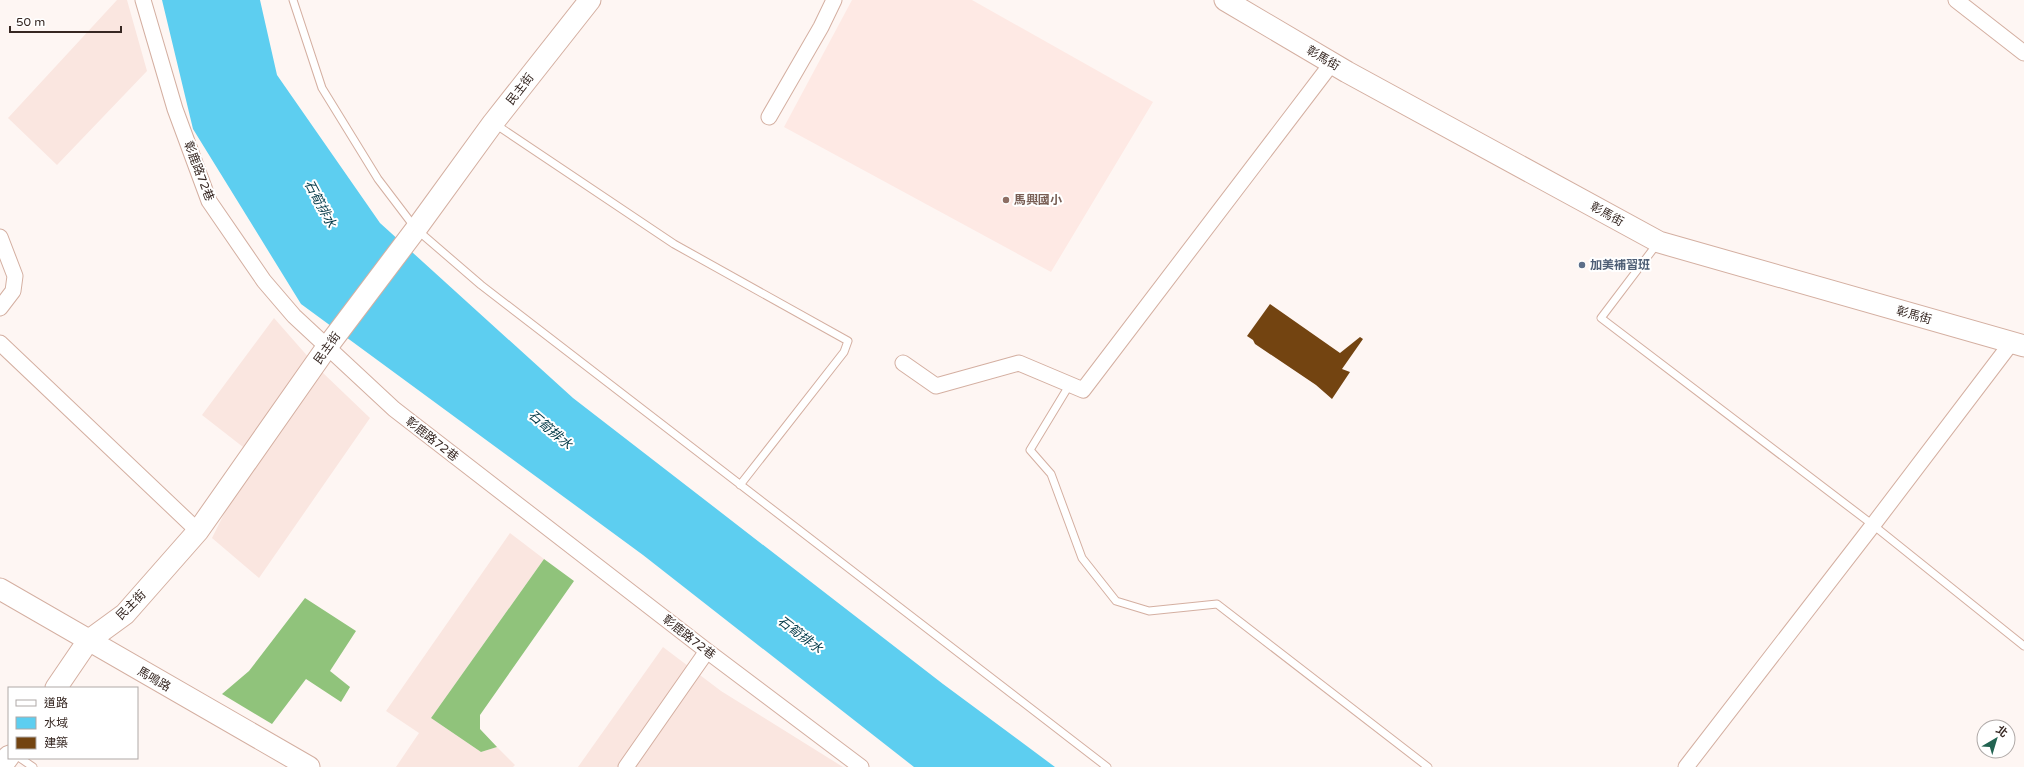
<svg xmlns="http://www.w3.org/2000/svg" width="2024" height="767" font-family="'Varela Round','Noto Sans TC',sans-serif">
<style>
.built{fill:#fae6e0}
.education{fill:#fee9e4}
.forest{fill:#90c37b}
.water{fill:#5dcef0}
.building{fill:#734411}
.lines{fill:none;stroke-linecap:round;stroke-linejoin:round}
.lane-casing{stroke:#d4afa1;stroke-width:9}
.street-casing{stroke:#d4afa1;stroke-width:17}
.secondary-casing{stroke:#d4afa1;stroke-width:23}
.lane{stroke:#fff;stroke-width:7}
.street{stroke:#fff;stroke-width:15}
.secondary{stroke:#fff;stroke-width:21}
.education-dot{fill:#8d6e63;stroke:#fff;stroke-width:1.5}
.service-dot{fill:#5c6f8a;stroke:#fff;stroke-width:1.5}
.labels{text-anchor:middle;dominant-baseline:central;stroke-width:4;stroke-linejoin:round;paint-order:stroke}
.street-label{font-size:12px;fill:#362722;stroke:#fff}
.education-label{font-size:12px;font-weight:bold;fill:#785e54;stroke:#fff;text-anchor:start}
.service-label{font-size:12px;font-weight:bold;fill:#4e5e75;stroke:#fff;text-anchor:start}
.water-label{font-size:13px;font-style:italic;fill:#043a48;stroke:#fff}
</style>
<rect width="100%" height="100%" fill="#fef6f3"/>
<!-- built -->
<path class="built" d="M117 0H127L147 71 57 165 8 118Z
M274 318 310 359 243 447 202 415Z
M322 372 370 418 259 578 212 538 235 492Z
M510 533 544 559 431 718 481 752 497 747 515 765 513 767H396L419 733 386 711Z
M663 647 721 691 843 767H578Z"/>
<!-- education -->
<path class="education" d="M852 0H972L1153 102 1051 272 784 127Z"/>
<!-- forest -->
<path class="forest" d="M544 559 574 581 480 715V729L497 747 481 752 431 718Z
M305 598 356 631 330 671 350 687 341 702 306 679 272 724 222 694 249 671Z"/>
<!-- water -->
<path class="water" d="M162 0H260L277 75 380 223 573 398 943 684 1055 767H914L643 555 301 304 193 129Z"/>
<!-- building -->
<path class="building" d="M1270 304 1340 353 1360 337 1363 339 1342 369 1350 372 1332 399 1316 385 1255 344 1253 340 1247 336Z"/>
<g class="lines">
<defs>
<path id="lane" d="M293 0 322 88 378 179 416 229 481 285 1107 767
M495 124 674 244 848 341 844 352 740 485
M1657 244 1601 318 1873 525 2024 646
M1070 384 1030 450 1051 474 1082 558 1116 601 1149 611 1217 604 1428 767
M20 758 33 767"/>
<path id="street" d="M143 0 175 109 209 201 264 281 294 316 394 409 707 651 861 767
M1956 0 2024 53
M769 117 821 27 834 0
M0 237 15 276 13 291 0 308
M0 343 198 531
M903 363 936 386 1019 363 1083 390 1332 63
M626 767 707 651
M1686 767 1873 525 2012 342"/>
<path id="secondary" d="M1225 0 1347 72 1659 242 2024 346
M0 589 309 767
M56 688 88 641 125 614 198 531 327 347 416 229 493 123 590 0
M1 767 9 756"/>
</defs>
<!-- lane casing -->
<use href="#lane" class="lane-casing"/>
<!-- street casing -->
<use href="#street" class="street-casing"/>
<!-- secondary casing -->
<use href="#secondary" class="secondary-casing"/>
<!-- lane -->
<use href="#lane" class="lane"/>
<!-- street -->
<use href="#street" class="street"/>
<!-- secondary -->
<use href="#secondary" class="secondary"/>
</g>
<!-- markers -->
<circle class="education-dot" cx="1006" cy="200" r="4"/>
<circle class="service-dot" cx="1582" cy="265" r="4"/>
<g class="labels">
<!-- street labels -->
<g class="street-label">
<text transform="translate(1323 58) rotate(30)">彰馬街</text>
<text transform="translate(520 89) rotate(-52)">民主街</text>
<text transform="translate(199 171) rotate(69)">彰鹿路72巷</text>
<text transform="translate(1607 214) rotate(29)">彰馬街</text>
<text transform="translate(1914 315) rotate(16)">彰馬街</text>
<text transform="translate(327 348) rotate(-54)">民主街</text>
<text transform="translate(432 439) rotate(38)">彰鹿路72巷</text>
<text transform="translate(131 605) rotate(-45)">民主街</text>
<text transform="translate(689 637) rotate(38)">彰鹿路72巷</text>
<text transform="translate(154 679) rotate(30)">馬鳴路</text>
</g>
<!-- education labels -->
<g class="education-label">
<text x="1014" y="200">馬興國小</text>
</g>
<!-- service labels -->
<g class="service-label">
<text x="1590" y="265">加美補習班</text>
</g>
<!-- water labels -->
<g class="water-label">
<text transform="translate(320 204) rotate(62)">石筍排水</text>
<text transform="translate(550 430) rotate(40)">石筍排水</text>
<text transform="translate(800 635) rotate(37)">石筍排水</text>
</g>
</g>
<!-- legend -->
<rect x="8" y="687" width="130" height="72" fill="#ffffff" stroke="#afa9a7"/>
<rect x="16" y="700" width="20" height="6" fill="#ffffff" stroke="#afa9a7"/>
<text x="44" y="707" font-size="12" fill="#362722">道路</text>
<rect x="16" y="717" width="20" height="12" fill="#5dcef0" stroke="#afa9a7"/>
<text x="44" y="727" font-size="12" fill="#362722">水域</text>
<rect x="16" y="737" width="20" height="12" fill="#734411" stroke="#afa9a7"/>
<text x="44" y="747" font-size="12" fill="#362722">建築</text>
<!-- north arrow -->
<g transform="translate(1996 739) rotate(38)"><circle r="19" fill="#ffffff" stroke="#afa9a7"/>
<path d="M0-3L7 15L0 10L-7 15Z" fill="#226351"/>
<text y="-6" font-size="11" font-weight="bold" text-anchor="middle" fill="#362722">北</text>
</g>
<!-- scale -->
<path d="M10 26v6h111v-6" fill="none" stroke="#362722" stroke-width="2"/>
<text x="16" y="26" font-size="12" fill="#362722" stroke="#ffffff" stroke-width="3" paint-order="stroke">50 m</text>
</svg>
